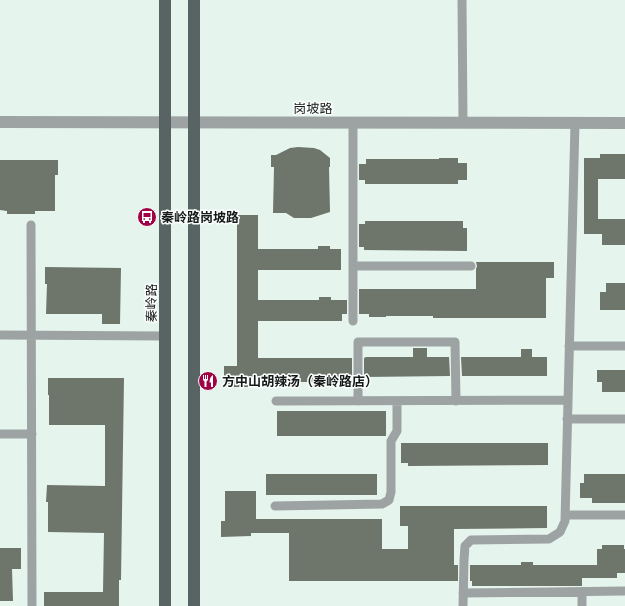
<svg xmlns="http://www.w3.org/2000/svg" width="625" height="606" font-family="'Fira Sans','Noto Sans SC',sans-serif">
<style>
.building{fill:#6e756b}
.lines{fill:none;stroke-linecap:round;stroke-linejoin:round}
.lane{stroke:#9da3a3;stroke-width:9}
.street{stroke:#9da3a3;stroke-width:12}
.primary{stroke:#586464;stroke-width:12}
.labels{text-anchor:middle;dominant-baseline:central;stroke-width:3;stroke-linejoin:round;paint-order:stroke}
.street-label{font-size:13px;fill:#151a18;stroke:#fcfefd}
.poi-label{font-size:13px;font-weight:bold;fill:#151a18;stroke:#fcfefd;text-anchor:start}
</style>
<rect width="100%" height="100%" fill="#e6f4ee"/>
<!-- building -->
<path class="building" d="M298 147 314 148 320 150 330 158V167H329L330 212 311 218H294L286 213H273L274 167H271V155H276L290 148Z
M600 154H625V179H598V219H625V245H602V234H584V158H600Z
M439 158H458V163H467V180H458V184H365V180H359V164H366V159H439Z
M0 160H58V175H55V211H35V214H7V211L0 210Z
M237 215H258V249H318V246H330V249H341V270H258V300H319V297H331V300H347V314H342V321H258V358H352V377H349V382H258V387H224V366H237Z
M365 221H463V228H467V251L364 250V247H359V224H365Z
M476 262H554V278H546V318H433V316H386V317H369V314H359V289H476V269L477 266Z
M45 267 121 268 120 324H102V314H46L47 284H45Z
M606 283H625V310H600V292H606Z
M413 348H427V357H449L450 376 364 377V358L366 357H413Z
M521 349H532V357H547V376H462L461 357H521Z
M597 370H625V392H602V382H597Z
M48 378H124L121 580H119V606H44V592H103L104 533 48 532V502H46L47 485 105 486V425H49V395H48Z
M277 411H386V436H277Z
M401 443H548V465L408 466V463H401Z
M266 474H377V495H266Z
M584 474H625V503H592V498H580V483H584Z
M225 491H256V519H382V549H408V526H400V506H547V528L454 529V565H458V581H289V533H251V536L221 537V521H225Z
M602 545H624V549H625V573H617V578H582V586H472V581H470V565H521V562H533V565H597V549H602Z
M0 548H21V569H12L13 601H0Z"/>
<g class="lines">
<!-- lane -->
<path class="lane" d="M462 0 463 122
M31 225 32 606
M353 266H471
M353 321V122
M0 335 165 336
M569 346H625
M276 401 568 400
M358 401V342H455L456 401
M567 419H625
M0 434H32
M275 506 382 504 389 500 391 492V441L397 431V401
M568 515H625
M582 592V606
M463 593 625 591
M463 606 464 560 465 546 471 540 549 539 560 532 565 521 575 123"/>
<!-- street -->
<path class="street" d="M0 122 625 123"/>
<!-- primary -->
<path class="primary" d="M165 0V606
M194 0V606"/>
</g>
<!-- icons -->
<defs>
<symbol id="bus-disc" viewBox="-11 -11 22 22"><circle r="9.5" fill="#9f0245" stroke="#fcfefd"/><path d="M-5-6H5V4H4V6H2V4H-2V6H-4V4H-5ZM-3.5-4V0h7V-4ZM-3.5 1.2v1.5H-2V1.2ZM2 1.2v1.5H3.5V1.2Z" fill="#fff"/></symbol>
<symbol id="restaurant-disc" viewBox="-11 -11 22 22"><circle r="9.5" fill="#9f0245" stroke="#fcfefd"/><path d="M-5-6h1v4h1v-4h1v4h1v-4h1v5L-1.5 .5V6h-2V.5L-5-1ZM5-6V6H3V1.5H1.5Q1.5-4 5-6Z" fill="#fff"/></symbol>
</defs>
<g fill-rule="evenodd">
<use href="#bus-disc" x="136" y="206" width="22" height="22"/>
<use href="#restaurant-disc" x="197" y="370" width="22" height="22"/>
</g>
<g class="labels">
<!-- street labels -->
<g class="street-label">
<text x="313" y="108">岗坡路</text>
<text transform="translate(151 303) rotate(-90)">秦岭路</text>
</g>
<!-- poi labels -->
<g class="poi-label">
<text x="161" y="217">秦岭路岗坡路</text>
<text x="222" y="381">方中山胡辣汤（秦岭路店）</text>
</g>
</g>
</svg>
